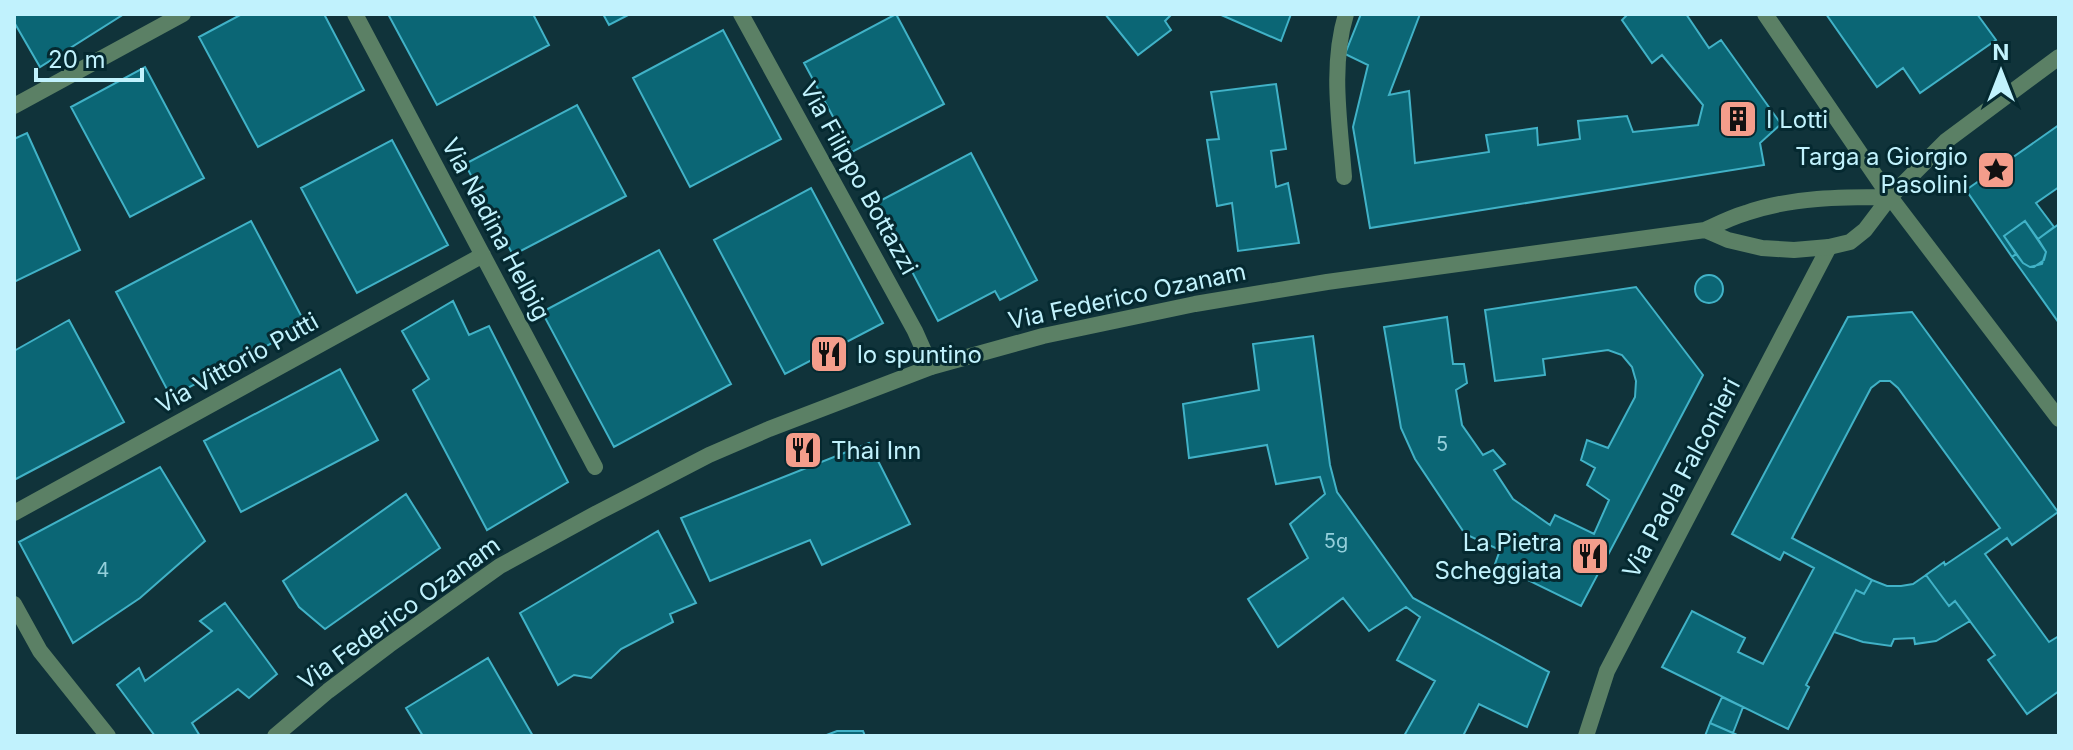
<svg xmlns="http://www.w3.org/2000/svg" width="2073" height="750" font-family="Inter,sans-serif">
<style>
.building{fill:#0b6675;stroke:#41b2c7;stroke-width:2}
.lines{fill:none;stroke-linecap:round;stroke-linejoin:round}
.pedestrian{stroke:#5b8065;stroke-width:16}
.minor{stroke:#5b8065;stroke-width:16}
.tertiary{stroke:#5b8065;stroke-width:16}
.labels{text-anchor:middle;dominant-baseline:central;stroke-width:6;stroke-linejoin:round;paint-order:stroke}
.number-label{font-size:20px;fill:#94cfdb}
.poi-label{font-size:24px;fill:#c1f2fd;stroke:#052930;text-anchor:start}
.street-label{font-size:24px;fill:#c1f2fd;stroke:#052930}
</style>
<rect width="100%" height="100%" fill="#10333a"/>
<!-- building -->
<path class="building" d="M14 14H124L40 67 14 22Z
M242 14H324L364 90 258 147 199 37Z
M388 14H533L549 45 437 105Z
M603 14H630L609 25Z
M896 14 944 104 852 152 804 63Z
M1105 14H1172L1165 21 1171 30 1138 55Z
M1219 14H1291L1281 41Z
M1361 14H1420L1389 95 1409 91 1415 163 1489 152 1486 135 1537 128 1538 145 1580 139 1578 121 1627 116 1633 132 1698 125 1703 105 1662 55 1652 63 1622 20 1628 14H1686L1709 48 1721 40 1781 124 1760 143 1764 165 1370 228 1353 127 1368 65 1345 54Z
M1826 14H1977L1996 40 1920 93 1903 68 1877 87Z
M723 30 781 139 690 187 633 78Z
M145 67 204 178 130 217 71 107Z
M1276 84 1286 149 1271 151 1276 187 1288 183 1299 243 1238 251 1232 203 1217 206 1207 140 1219 139 1211 92Z
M577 105 626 196 513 255 465 164Z
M2059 125V187L2036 203 2054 227 2038 239 2025 221 2004 236 2016 254 2012 257 1966 190Z
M27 133 80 250 14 282V139Z
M392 140 448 245 357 293 301 188Z
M971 153 1037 280 1000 300 995 291 938 321 876 203Z
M811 188 883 323 785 374 714 240Z
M251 221 306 325 171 397 116 292Z
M2025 221 2046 252 2044 260 2034 267H2030L2023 263 2004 236Z
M2059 224V323L2012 257 2016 254 2023 263 2030 267 2042 264 2046 252 2038 239Z
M659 250 731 384 614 447 542 312Z
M1695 289a14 14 0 1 1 28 0a14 14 0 1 1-28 0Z
M1636 287 1703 375 1581 606 1495 564 1500 550 1465 534 1415 459 1401 428 1384 327 1447 317 1453 364H1464L1467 383 1456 390 1462 425 1483 455 1493 450 1505 464 1494 470 1513 499 1550 525 1555 515 1594 534 1609 500 1587 485 1595 468 1581 460 1587 440 1608 448 1635 397 1636 381 1632 367 1622 355 1608 350 1543 359 1545 375 1495 381 1485 310Z
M453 301 469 335 489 326 568 482 487 530 413 390 429 379 402 331Z
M1912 312 2058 512 2012 545 2007 538 1985 554 2049 642 2059 636V691L2027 714 1988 660 1995 655 1955 601 1949 606 1926 575 1944 562 1945 565 2000 528 1898 388 1890 381H1880L1871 388 1792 538 1872 580 1864 594 1856 590 1806 685 1809 687 1788 729 1662 667 1692 611 1745 638 1738 652 1763 664 1814 568 1784 552 1780 560 1732 534 1848 317Z
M69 320 124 422 14 480V351Z
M1313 336 1330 465 1337 492 1413 598 1549 672 1527 727 1479 704 1463 736H1404L1435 681 1397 660 1420 617 1406 607 1369 631 1343 598 1278 647 1248 599 1308 558 1290 524 1325 494 1320 477 1276 484 1267 445 1189 458 1183 404 1259 390 1253 344Z
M340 369 378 440 241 512 204 441Z
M869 443 910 524 822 565 810 540 710 581 681 518Z
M160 467 205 541 140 598 73 643 19 542Z
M406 494 440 548 325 629 299 607 283 581Z
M658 531 696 603 670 614 673 622 621 649 591 678 574 675 558 685 520 613Z
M1926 575 1949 606 1955 601 1970 621 1936 641 1915 644 1914 638 1894 639 1891 646 1863 642 1834 632 1856 590 1864 594 1872 580 1887 586H1901L1913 584Z
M225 603 277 674 249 698 238 689 192 723 200 736H155L117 685 139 668 145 681 212 631 200 621Z
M488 658 533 736H423L406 708Z
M1722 697 1743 707 1733 733 1710 723Z
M1710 723 1733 733 1739 736H1705Z
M837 731H863L865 736H824Z"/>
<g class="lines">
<!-- pedestrian -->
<path class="pedestrian" d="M1344 177C1340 123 1330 67 1346 14"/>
<!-- minor -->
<path class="minor" d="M355 14 595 467
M741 14 915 331 931 367
M14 106 183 14
M14 513 483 255
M1586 736 1607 671 1829 247"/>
<!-- tertiary -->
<path class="tertiary" d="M1765 14 1890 197 2059 419
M1705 230 1728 240 1762 248 1794 250 1829 247 1850 242 1865 230 1890 197 1946 141 2059 57
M14 604 40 651 108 736
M275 736 328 691 389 645 500 566 597 513 709 455 769 429 931 367 1043 336 1195 304 1327 282 1705 230C1718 224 1732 217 1746 213 1792 197 1842 197 1890 197"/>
</g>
<!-- icons -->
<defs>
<symbol id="building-square" viewBox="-11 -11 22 22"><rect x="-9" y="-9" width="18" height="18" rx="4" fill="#f49d8b" stroke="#052930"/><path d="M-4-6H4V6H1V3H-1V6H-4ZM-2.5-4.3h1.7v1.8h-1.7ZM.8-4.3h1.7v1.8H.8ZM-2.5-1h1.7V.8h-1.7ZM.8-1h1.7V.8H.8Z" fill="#111"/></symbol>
<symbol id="sight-square" viewBox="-11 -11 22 22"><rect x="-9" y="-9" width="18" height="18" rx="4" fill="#f49d8b" stroke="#052930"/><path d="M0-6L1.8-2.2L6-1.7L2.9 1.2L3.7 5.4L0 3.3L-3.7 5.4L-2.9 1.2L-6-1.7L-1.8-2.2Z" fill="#111"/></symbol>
<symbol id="restaurant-square" viewBox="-11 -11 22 22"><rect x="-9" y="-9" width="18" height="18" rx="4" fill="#f49d8b" stroke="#052930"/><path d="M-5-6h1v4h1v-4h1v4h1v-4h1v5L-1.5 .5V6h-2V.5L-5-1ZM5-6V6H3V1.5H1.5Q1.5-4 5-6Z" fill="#111"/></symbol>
</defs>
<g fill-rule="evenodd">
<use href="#building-square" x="1716" y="97" width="44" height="44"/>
<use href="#sight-square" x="1974" y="148" width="44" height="44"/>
<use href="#restaurant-square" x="807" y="332" width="44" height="44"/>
<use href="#restaurant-square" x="781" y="428" width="44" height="44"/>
<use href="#restaurant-square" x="1568" y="534" width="44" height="44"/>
</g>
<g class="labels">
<!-- number labels -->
<g class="number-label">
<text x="1442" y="444">5</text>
<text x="1336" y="541">5g</text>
<text x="103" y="570">4</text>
</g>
<!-- poi labels -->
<g class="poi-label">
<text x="1766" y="119">I Lotti</text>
<text x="1968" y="156" text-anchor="end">Targa a Giorgio<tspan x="1968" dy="28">Pasolini</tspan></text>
<text x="857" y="354">lo spuntino</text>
<text x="831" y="450">Thai Inn</text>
<text x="1562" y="542" text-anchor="end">La Pietra<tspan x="1562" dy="28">Scheggiata</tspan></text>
</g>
<!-- street labels -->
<g class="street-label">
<text transform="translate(859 178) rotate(61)">Via Filippo Bottazzi</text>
<text transform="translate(496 229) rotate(62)">Via Nadina Helbig</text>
<text transform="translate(1127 296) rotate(-12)">Via Federico Ozanam</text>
<text transform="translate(237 363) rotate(-29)">Via Vittorio Putti</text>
<text transform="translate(1681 478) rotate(-62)">Via Paola Falconieri</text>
<text transform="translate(399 613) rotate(-36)">Via Federico Ozanam</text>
</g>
</g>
<!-- border -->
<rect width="2073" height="750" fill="none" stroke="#c1f2fd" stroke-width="32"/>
<!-- north arrow -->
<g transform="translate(2001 72)" stroke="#052930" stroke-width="6" paint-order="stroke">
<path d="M0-6L14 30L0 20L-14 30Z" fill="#c1f2fd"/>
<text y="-12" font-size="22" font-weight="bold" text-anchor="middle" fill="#c1f2fd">N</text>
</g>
<!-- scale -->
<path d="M36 68v12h106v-12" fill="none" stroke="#c1f2fd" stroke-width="4"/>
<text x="48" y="68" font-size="24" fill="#c1f2fd" stroke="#052930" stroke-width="6" paint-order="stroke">20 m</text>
</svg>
